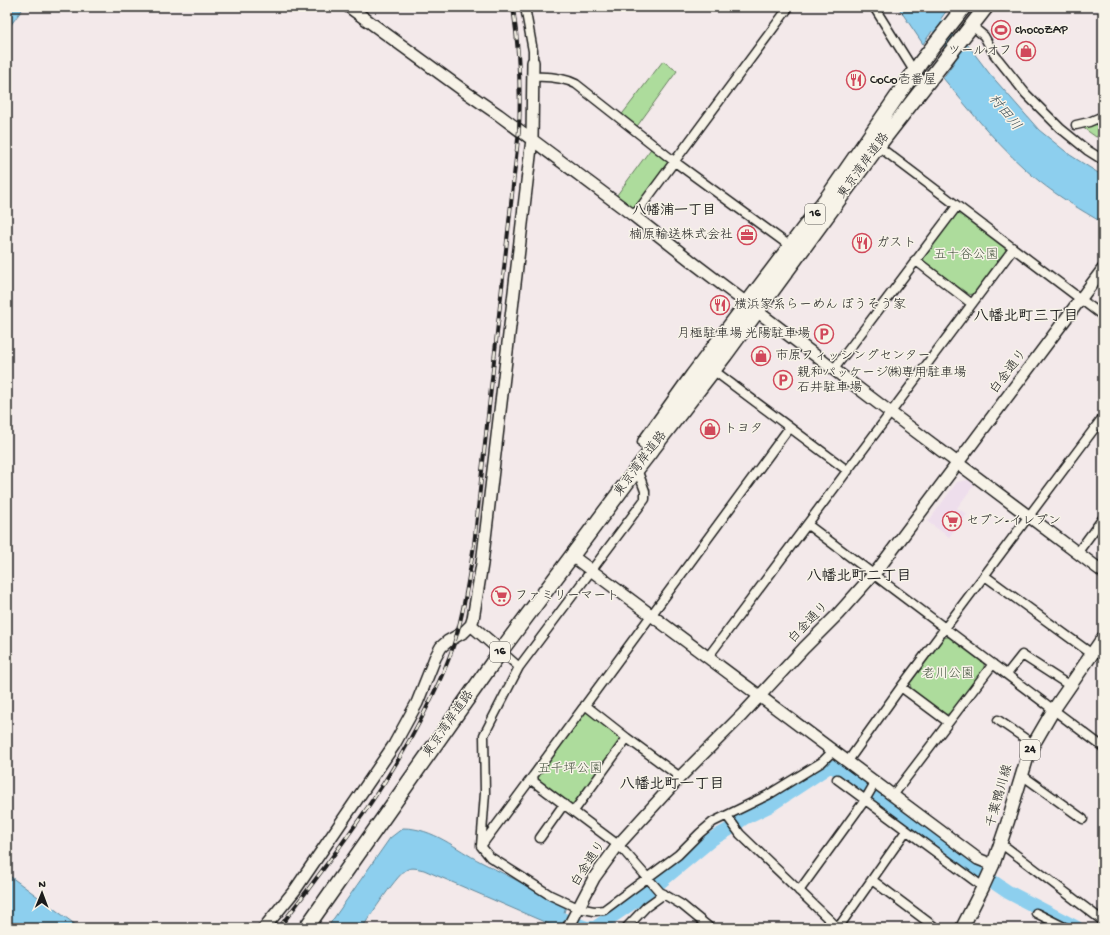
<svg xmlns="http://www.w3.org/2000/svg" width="1110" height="935" font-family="'Gochi Hand','Klee One',sans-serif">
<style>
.built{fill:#eedeec}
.green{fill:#addc9c;stroke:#647c5c}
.water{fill:#8dcfee;stroke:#60879a}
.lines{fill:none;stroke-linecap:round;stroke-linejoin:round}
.river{stroke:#8dcfee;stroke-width:14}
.street-casing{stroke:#1c1c1c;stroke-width:11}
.secondary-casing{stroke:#1c1c1c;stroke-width:14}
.primary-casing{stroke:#1c1c1c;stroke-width:15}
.highway-casing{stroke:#1c1c1c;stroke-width:17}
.street{stroke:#f7f3e8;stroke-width:8}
.secondary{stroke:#f7f3e8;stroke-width:11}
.primary{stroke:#f7f3e8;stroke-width:12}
.highway{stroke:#f7f3e8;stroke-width:14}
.rail-casing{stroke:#1c1c1c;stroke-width:4}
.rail{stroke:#f7f3e8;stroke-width:2.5;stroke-dasharray:8;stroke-linecap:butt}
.labels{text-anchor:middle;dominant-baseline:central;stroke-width:3;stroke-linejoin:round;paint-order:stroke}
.shield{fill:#f7f3e8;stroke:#5e5c59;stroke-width:1}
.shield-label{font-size:12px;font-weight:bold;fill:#1c1c1c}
.poi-label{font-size:13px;fill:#1c1c1c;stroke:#f7f3e8;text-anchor:start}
.street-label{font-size:13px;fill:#1c1c1c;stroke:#f7f3e8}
.park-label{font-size:13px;fill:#485642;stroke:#f7f3e8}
.water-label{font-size:14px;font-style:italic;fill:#3e525b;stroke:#f7f3e8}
.neighbourhood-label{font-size:14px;font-weight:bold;fill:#1c1c1c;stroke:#f7f3e8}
.quarter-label{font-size:15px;font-weight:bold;fill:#1c1c1c;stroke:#f7f3e8}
</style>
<rect width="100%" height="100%" fill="#f3e9ea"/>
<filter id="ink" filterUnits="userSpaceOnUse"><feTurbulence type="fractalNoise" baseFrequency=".025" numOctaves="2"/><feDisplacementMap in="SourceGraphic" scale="8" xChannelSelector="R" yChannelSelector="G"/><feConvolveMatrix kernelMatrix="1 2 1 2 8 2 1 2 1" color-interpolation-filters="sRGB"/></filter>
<g filter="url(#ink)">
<!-- built -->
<path class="built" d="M968 480 974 485 957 508 967 514 949 537 928 522 957 482Z"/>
<!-- green -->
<path class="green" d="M663 61 677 71 635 129 620 117Z
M1103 120V134L1096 137 1082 127Z
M653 146 673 162 634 214 614 199Z
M960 212 1005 246 1006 252 975 295 968 294 924 261 923 255 954 214Z
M951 636 984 661V669L952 713 944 715 911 689 910 683 944 638Z
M588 712 619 736 620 742 575 804H570L538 780 536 774 581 713Z"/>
<!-- water -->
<path class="water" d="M7 7H24L7 30Z
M898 7H945L947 10 923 44Z
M967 44 989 73 1039 130 1070 155 1103 176V223C1081 210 1059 197 1039 181 1002 151 973 114 943 78Z
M403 828C433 828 456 849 481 862 510 877 538 891 566 906L563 916 556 927 424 870C419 869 413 867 408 869 398 872 370 917 362 928H327L390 838Z
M7 874 80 928H7Z"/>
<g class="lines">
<!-- river -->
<path class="river" d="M923 7 961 57
M556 917 587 928H595L648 892 712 839 728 830 744 818 769 806 828 767H834L948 851 1008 892 1077 928"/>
<defs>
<path id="street" d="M525 7 533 51V62
M874 7 914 71
M972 26 984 36 994 54 1026 94 1060 128 1087 150 1103 160
M533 77C549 76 562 77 576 84L675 162 790 246
M1076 125 1089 122 1103 116
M878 146 1103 316
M634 216 789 7
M915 260 972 304
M834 369 957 206
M713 370 848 471
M637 469 645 491V499L519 667 484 735 485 793 481 846 490 857 550 895 578 908 594 911 604 910 678 855 700 833 713 822 768 795 822 762 834 750
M808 525 1103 747
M1078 552 1103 518
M985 576 1092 654
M501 651 519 667
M708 657 1013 249
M1007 674 1022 655 1070 686
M901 687 948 722
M585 705 627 738 680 777
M998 720 1033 744
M848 761 901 687 1103 417
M1020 776 1026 778 1083 819
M837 779 983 887
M894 794 993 664
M574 811 627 738
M727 816 740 834 838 928
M540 838 564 804
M1000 845 1007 848 1103 921
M481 846 533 776
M872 880 936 928
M799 891 865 800 876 781
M1036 913 1066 928
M626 928 646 907 664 894
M710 928 682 905 660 892 625 852 618 845 534 782 533 776 789 428
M838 928 906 831"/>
<path id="secondary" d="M349 7 467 93 499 115 634 216 695 264 891 413 1103 572
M572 556 978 859 993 865
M471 625 494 645
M264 928 295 890 394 745 417 703 435 658 441 647 448 641 464 632 471 625 473 619 482 564 532 139 533 62
M568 928 594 878 618 845 680 777 742 715 804 648 838 614 879 568 1103 269"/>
<path id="primary" d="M962 928 983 887 993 865 1008 821 1029 752 1054 709 1103 638"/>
<path id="highway" d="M645 442 693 375 829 195 921 62 964 7
M306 928 503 648 637 469 725 355 878 146 986 7"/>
</defs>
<!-- street casing -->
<use href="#street" class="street-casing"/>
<!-- secondary casing -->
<use href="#secondary" class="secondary-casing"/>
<!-- primary casing -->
<use href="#primary" class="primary-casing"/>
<!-- highway casing -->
<use href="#highway" class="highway-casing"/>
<!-- street -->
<use href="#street" class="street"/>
<!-- secondary -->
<use href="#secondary" class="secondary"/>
<!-- primary -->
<use href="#primary" class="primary"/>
<!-- highway -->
<use href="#highway" class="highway"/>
<defs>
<path id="rail" d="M279 928C332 857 388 787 427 707 438 685 449 662 456 637 465 607 469 576 474 545L519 130C521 88 519 49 513 7"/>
</defs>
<!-- rail casing -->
<use href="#rail" class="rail-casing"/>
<!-- rail -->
<use href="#rail" class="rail"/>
</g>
</g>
<!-- icons -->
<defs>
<symbol id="stadium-ring" viewBox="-11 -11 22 22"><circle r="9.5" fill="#f7f3e8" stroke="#d1495b" stroke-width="1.5"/><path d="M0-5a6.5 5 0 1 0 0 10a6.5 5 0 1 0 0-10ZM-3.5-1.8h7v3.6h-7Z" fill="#d1495b"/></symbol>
<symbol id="shop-ring" viewBox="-11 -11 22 22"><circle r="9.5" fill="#f7f3e8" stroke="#d1495b" stroke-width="1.5"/><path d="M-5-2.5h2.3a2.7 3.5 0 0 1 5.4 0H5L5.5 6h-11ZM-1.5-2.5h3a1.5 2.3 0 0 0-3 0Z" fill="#d1495b"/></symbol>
<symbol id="restaurant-ring" viewBox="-11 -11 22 22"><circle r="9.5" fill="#f7f3e8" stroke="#d1495b" stroke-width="1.5"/><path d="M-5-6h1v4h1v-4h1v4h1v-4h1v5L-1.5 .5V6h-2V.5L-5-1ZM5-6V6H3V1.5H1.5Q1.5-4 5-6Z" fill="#d1495b"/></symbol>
<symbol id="office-ring" viewBox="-11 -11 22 22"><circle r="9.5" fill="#f7f3e8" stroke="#d1495b" stroke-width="1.5"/><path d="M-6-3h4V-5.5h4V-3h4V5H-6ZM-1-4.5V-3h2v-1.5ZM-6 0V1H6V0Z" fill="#d1495b"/></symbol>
<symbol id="parking-ring" viewBox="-11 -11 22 22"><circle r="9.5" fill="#f7f3e8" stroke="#d1495b" stroke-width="1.5"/><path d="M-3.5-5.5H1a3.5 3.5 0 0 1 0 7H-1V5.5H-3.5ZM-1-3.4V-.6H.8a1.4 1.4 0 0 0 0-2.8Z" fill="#d1495b"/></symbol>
<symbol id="supermarket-ring" viewBox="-11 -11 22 22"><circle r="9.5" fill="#f7f3e8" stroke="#d1495b" stroke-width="1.5"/><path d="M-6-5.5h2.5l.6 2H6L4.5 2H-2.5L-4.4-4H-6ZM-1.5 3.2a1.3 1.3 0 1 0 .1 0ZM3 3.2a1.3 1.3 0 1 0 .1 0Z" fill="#d1495b"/></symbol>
</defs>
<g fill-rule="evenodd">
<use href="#stadium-ring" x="990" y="19" width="22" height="22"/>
<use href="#shop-ring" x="1015" y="40" width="22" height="22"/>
<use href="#restaurant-ring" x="845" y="69" width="22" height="22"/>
<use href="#office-ring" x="736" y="224" width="22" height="22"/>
<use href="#restaurant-ring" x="851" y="232" width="22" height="22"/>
<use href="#restaurant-ring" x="709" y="294" width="22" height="22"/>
<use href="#parking-ring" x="813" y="323" width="22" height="22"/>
<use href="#shop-ring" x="750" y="345" width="22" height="22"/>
<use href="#parking-ring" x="772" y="369" width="22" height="22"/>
<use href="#shop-ring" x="699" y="418" width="22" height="22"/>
<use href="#supermarket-ring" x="941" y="510" width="22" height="22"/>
<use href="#supermarket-ring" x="490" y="585" width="22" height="22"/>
</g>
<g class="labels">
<!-- shield labels -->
<g class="shield">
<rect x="805" y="204" width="20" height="20" rx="3"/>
<rect x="490" y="642" width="20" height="20" rx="3"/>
<rect x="1020" y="740" width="20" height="20" rx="3"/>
</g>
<g class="shield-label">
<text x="815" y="214">16</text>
<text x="500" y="652">16</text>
<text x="1030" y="750">24</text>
</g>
<!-- poi labels -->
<g class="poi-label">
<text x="1015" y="30">chocoZAP</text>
<text x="1012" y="51" text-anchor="end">ツールオフ</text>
<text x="870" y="80">CoCo壱番屋</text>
<text x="733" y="235" text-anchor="end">楠原輸送株式会社</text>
<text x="876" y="243">ガスト</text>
<text x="734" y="305">横浜家系らーめん ぼうそう家</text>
<text x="810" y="334" text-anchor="end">月極駐車場 光陽駐車場</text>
<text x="775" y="356">市原フィッシングセンター</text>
<text x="797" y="373">親和パッケージ㈱専用駐車場<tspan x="797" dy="15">石井駐車場</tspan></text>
<text x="724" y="429">トヨタ</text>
<text x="966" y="521">セブン-イレブン</text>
<text x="515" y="596">ファミリーマート</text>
</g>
<!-- street labels -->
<g class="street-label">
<text transform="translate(864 166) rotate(-54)">東京湾岸道路</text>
<text transform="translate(1009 372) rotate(-53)">白金通り</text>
<text transform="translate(641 464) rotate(-53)">東京湾岸道路</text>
<text transform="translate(809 623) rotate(-46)">白金通り</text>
<text transform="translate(449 724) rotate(-55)">東京湾岸道路</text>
<text transform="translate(1000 796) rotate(-74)">千葉鴨川線</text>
<text transform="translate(589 864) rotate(-57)">白金通り</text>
</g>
<!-- park labels -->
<g class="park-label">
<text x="966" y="255">五十谷公園</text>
<text x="948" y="674">老川公園</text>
<text x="570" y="769">五千坪公園</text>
</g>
<!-- water labels -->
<g class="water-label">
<text transform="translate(1004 113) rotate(51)">村田川</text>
</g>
<!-- neighbourhood labels -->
<g class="neighbourhood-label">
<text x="674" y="211">八幡浦一丁目</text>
</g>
<!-- quarter labels -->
<g class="quarter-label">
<text x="1026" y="317">八幡北町三丁目</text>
<text x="859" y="577">八幡北町二丁目</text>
<text x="672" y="785">八幡北町一丁目</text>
</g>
</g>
<!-- margin -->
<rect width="1110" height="935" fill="none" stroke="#f7f3e8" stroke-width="24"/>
<rect x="12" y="12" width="1086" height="911" fill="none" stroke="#1c1c1c" stroke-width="1.5" filter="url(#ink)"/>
<!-- north arrow -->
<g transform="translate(42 893) rotate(1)" stroke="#f7f3e8" stroke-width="3" paint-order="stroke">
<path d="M0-3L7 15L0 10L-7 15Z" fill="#1c1c1c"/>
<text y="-6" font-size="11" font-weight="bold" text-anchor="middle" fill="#1c1c1c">N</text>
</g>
</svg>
